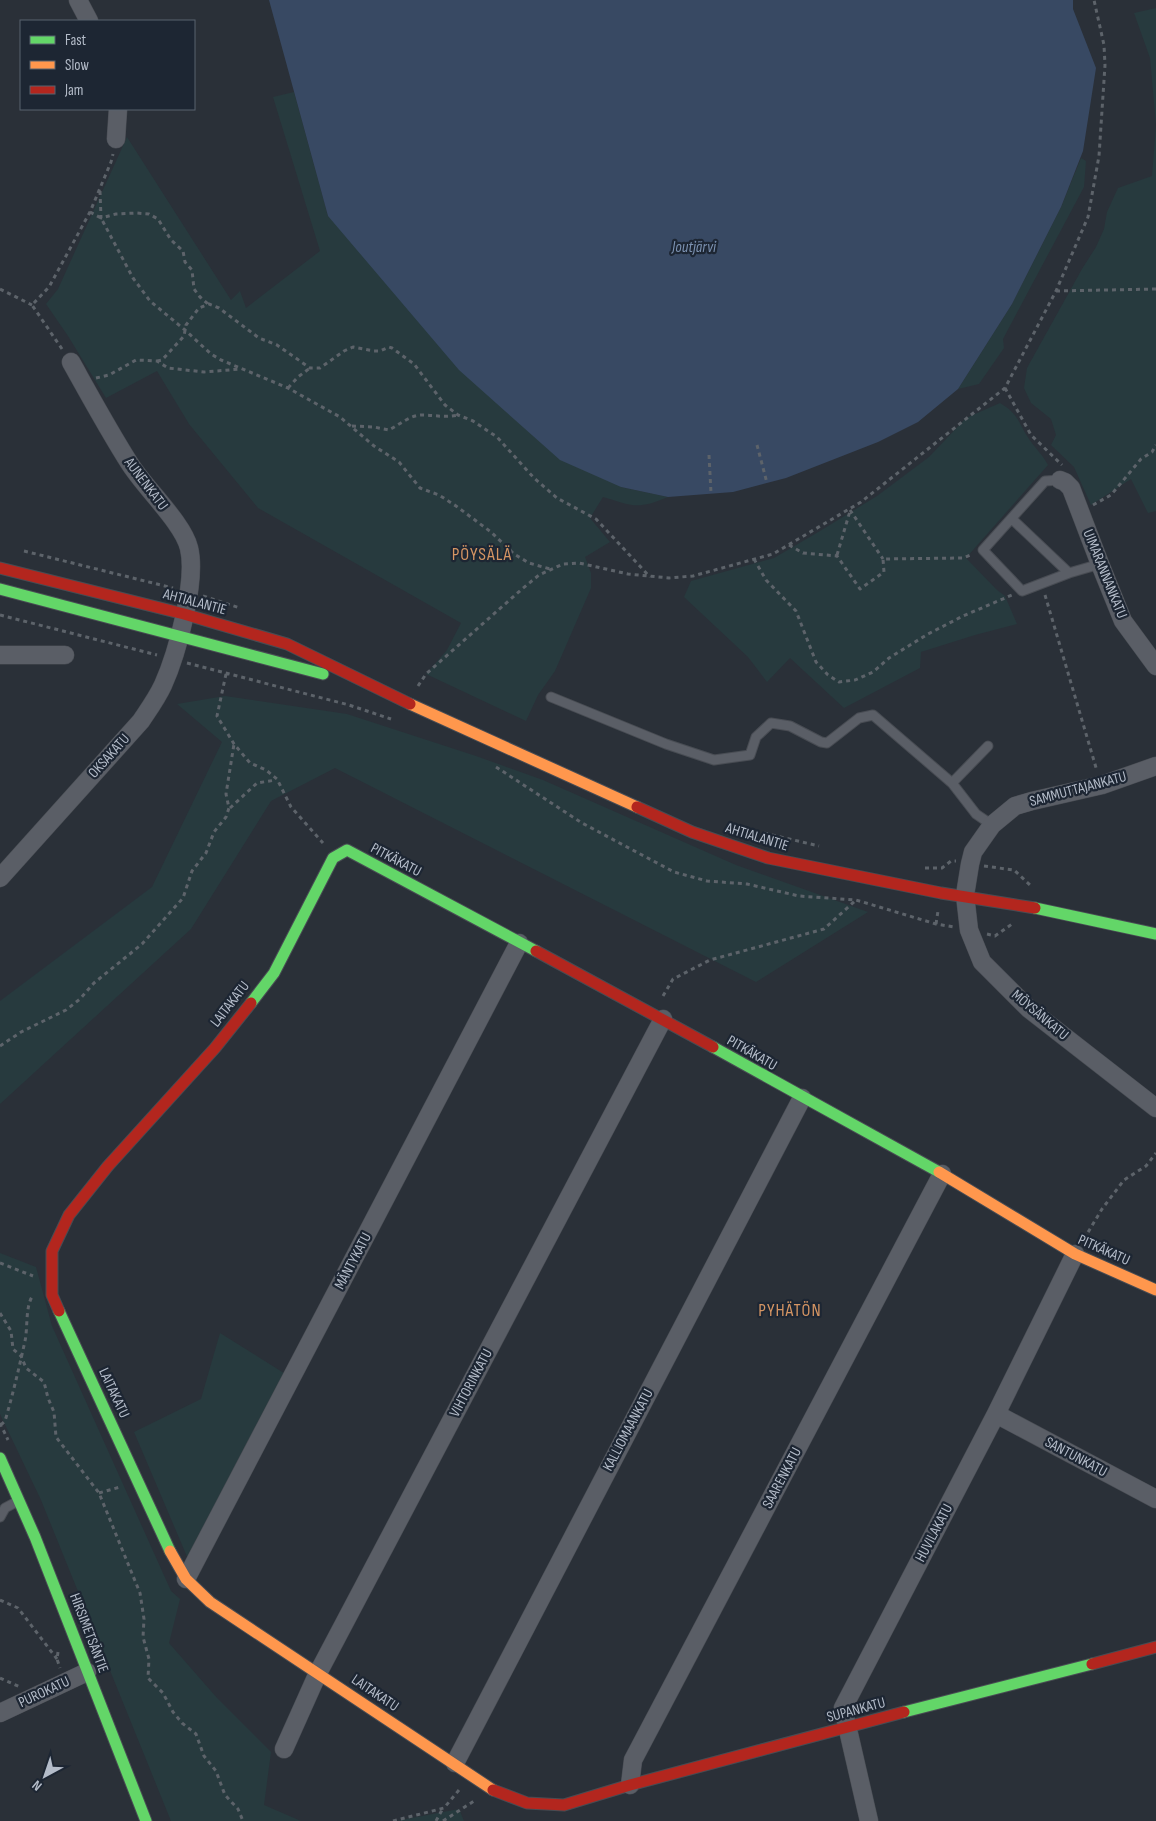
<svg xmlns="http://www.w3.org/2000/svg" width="1156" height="1821" font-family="'Sofia Sans Condensed',sans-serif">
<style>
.green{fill:#273a3e}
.water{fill:#384963}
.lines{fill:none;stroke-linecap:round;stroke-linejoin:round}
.lane-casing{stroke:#484c53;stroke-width:11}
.street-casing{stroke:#484c53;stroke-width:19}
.fast-casing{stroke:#484c53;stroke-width:13}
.slow-casing{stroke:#484c53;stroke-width:13}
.jam-casing{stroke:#484c53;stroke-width:13}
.path{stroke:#5d636a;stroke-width:3;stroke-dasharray:4 4;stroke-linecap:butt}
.lane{stroke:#5a5e66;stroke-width:9}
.street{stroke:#5a5e66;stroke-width:18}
.fast{stroke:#63d668;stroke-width:11}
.slow{stroke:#ff974d;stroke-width:11}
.jam{stroke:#b3261e;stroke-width:11}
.labels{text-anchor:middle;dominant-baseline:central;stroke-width:4.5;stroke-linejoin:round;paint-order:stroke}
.street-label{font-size:15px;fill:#b4bcc9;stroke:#1d2633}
.water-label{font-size:16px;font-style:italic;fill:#7c92b1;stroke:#1d2633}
.quarter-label{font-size:18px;letter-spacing:1px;fill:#d59563;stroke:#1d2633}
</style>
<rect width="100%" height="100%" fill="#2a3038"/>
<!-- green -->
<path class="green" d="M1156 8V511L1148 513 1131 479 1091 505 1074 467 1051 445 1056 435 1051 419 1031 403 1024 388 1027 368 1082 269 1096 247 1104 229 1107 212 1118 188 1152 176 1156 125 1150 58 1134 13Z
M294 92 328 216 621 487 668 497C637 510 633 506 603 497L590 518 610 542 585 557 591 573V588L555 671 538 695 526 721 426 674 447 650 461 623 258 508 189 424 157 371 106 398 68 336 46 304 58 289 127 137 231 300 240 291 246 308 320 251 273 97Z
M1081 158 1086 161 1084 187 1003 339 1004 348 979 384 958 389 1012 304 1061 207Z
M1000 403C1019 414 1018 423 1029 439 1035 448 1043 455 1048 465L966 558 997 590 1005 596 1017 624 975 635 921 652 920 668 844 708 790 658 767 682 748 657 684 597 691 581 774 558 820 531 877 496 929 457 966 418Z
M225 696 347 714 476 756 543 780 736 865 868 912 756 982 335 768 271 801 191 929 0 1104V1001L152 887 222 742 177 704Z
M0 1253 36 1267 52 1326 171 1591 180 1599 169 1643 217 1698 271 1752 264 1805 301 1821H171L41 1500 0 1414Z
M220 1333 298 1382 194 1573 134 1432 201 1399Z
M459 1809 464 1821H396Z"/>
<!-- water -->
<path class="water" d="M269 0H1073V9L1096 68 1083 151 1061 207 1012 304 958 389 918 422 878 442 786 478 733 492 668 497 621 487 560 460 459 370 328 216Z"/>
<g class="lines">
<defs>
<path id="lane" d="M1060 480 1045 481 983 550 1022 591 1069 573 1100 564
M1012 519 1069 573
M551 697 666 744 714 760 750 755 756 737 771 723 790 726 821 742 827 743 859 718 873 715 952 783 976 814 992 825
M952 783 988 746
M0 1517 5 1508 18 1501"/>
<path id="street" d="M78 0 89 21
M116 139 118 109
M1060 480 1065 482 1071 488 1100 564 1123 621 1156 666
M0 655H65
M1156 766 1102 785 1032 801 1015 806 992 825 973 852 970 864 965 895 969 930 982 962 1029 1009 1156 1108
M0 878 141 721C149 709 157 698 163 685 177 654 197 581 189 548 183 523 145 488 130 464 109 431 90 396 71 362
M996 1414 1156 1499
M186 1579 519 943
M0 1713 87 1672
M284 1749 318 1673 663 1019
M455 1763 802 1098
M630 1785 633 1760 942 1174
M869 1821 843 1708 996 1414 1075 1254"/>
<path id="fast" d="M0 589 323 674
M1035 908 1156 934
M251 1003 274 973 333 858 347 850 536 951
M713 1047 939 1172
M59 1311 170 1551
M0 1458 35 1537 146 1821
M904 1712 1092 1664"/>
<path id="slow" d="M410 704 637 807
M939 1172 1075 1254 1156 1290
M170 1551 186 1579 210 1602 493 1790"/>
<path id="jam" d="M0 568 184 614 287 644 410 704
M637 807 692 832 768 858 941 893 1035 908
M536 951 713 1047
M59 1311 52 1295V1251L69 1215 108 1166 215 1048 251 1003
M1092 1664 1156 1647
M493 1790 527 1803 564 1805 630 1785 904 1712"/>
</defs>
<!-- lane casing -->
<use href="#lane" class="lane-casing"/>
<!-- street casing -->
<use href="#street" class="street-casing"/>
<!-- fast casing -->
<use href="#fast" class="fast-casing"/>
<!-- slow casing -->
<use href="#slow" class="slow-casing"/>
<!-- jam casing -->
<use href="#jam" class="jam-casing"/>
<!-- path -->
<path class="path" d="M100 191 101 218 116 214 136 213 149 214 158 219 171 240 183 251 185 262 192 270 194 289 200 297 208 304
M90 212 101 218 133 278 150 301 185 330 211 354 221 360 288 388 340 417 374 446 399 462 420 488 439 495 456 506 491 532 514 554 529 563 550 569
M0 289 32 305
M1056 291 1156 289
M62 349 32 305 49 287 90 212 111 162 113 154
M157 361 162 360 184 336 186 325 199 308 209 304 219 308 259 338 277 345 310 368H320L344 351 353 347 374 351H380L389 347 392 348 414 364 445 405 458 415 473 421 497 437 534 478 557 498 596 519 650 577
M96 378 109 375 136 360 157 361 168 368 204 372 241 369
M288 388 298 377 310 368
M1005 388 1031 435 1062 465
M352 426 374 427 389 430C399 425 410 415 422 415 434 415 445 418 458 415
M757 445 767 483
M709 455 711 493
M1093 505 1111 495 1141 459 1152 452 1156 445
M850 510 883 559
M789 545 803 553 837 556 860 589 884 572 883 559 963 558 973 554
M24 551 173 588
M837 555 850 511
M754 559 766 580 796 611 816 662 828 675 839 682 855 680 873 672 889 658 928 634 963 616 1012 595
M1045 595 1097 771
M203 596 240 608
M0 615 157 655
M187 663 349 705 391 719
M226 674 217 716 234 744 250 763 266 770 277 779 291 807 323 843
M418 686 426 674 522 589 539 575 563 564 579 563 628 574 669 578 693 576 773 554 861 502 1005 388 1056 291 1088 217 1099 156 1105 65 1104 45 1094 0
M496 767 582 823 674 872 707 881 747 884 799 896 856 900 936 924 954 927
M230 808 257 783 276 780
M764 833 819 846
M984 866 1014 870 1031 886
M925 868H942L951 861H956
M936 924 938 911
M987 934 995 936 1012 924
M663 996 673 979 710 960 824 929 856 900
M0 1046 21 1032 66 1010 80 999 94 983 142 944 183 898 192 871 206 853 214 832 226 817 229 808 226 794 234 744
M1084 1239 1102 1209 1124 1180 1146 1166 1156 1153
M0 1263 33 1276
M0 1313 11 1331 13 1349 21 1356 26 1368 44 1382 48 1398 54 1412 56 1437 99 1493 140 1593 144 1619 143 1637 149 1659 148 1678 163 1693 173 1712 182 1723 196 1734 204 1756 216 1771 225 1795 238 1809 243 1821
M0 1423 8 1440
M1 1425 5 1421C13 1394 19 1368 25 1341 28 1327 25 1307 33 1295
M99 1493 120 1487
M0 1600 18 1608 57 1659
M58 1652 57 1659 60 1668
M0 1678 20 1687
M393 1821 444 1808 459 1790
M436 1821 443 1808
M443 1821 474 1801"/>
<!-- lane -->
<use href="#lane" class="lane"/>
<!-- street -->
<use href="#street" class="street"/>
<!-- fast -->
<use href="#fast" class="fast"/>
<!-- slow -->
<use href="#slow" class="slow"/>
<!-- jam -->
<use href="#jam" class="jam"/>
</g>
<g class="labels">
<!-- street labels -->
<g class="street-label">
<text transform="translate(146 484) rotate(53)">AUNENKATU</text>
<text transform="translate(1105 574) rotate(68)">UIMARANNANKATU</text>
<text transform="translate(195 602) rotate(15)">AHTIALANTIE</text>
<text transform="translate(109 756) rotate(-48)">OKSAKATU</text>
<text transform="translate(1078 789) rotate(-15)">SAMMUTTAJANKATU</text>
<text transform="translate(757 837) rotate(17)">AHTIALANTIE</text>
<text transform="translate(396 860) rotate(28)">PITKÄKATU</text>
<text transform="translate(230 1004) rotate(-52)">LAITAKATU</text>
<text transform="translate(1040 1015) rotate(40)">MÖYSÄNKATU</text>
<text transform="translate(752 1053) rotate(30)">PITKÄKATU</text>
<text transform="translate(1104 1250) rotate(24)">PITKÄKATU</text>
<text transform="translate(353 1261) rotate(-62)">MÄNTYKATU</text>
<text transform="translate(471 1383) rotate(-62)">VIHTORINKATU</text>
<text transform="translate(114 1393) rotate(65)">LAITAKATU</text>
<text transform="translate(628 1430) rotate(-62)">KALLIOMAANKATU</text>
<text transform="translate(1076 1457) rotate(28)">SANTUNKATU</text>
<text transform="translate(782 1478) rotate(-62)">SAARENKATU</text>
<text transform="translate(934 1533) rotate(-62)">HUVILAKATU</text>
<text transform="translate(89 1633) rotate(69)">HIRSIMETSÄNTIE</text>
<text transform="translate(44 1692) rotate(-25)">PUROKATU</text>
<text transform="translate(375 1693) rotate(34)">LAITAKATU</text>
<text transform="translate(856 1710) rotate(-15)">SUPANKATU</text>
</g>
<!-- water labels -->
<g class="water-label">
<text x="694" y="247">Joutjärvi</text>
</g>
<!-- quarter labels -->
<g class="quarter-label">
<text x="482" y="554">PÖYSÄLÄ</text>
<text x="790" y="1310">PYHÄTÖN</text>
</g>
</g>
<!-- legend -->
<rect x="20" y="20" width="175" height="90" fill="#1d2633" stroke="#59626f"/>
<rect x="30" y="36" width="25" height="8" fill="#63d668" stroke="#59626f"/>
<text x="65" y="45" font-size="15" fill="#b4bcc9">Fast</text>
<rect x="30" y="61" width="25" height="8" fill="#ff974d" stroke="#59626f"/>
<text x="65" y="70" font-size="15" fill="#b4bcc9">Slow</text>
<rect x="30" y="86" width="25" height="8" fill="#b3261e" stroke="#59626f"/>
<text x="65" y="95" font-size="15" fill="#b4bcc9">Jam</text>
<!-- north arrow -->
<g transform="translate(45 1776) rotate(220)" stroke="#1d2633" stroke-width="4" paint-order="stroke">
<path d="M0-4L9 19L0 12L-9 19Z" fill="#b4bcc9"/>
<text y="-8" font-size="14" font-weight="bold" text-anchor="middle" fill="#b4bcc9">N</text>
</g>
</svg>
